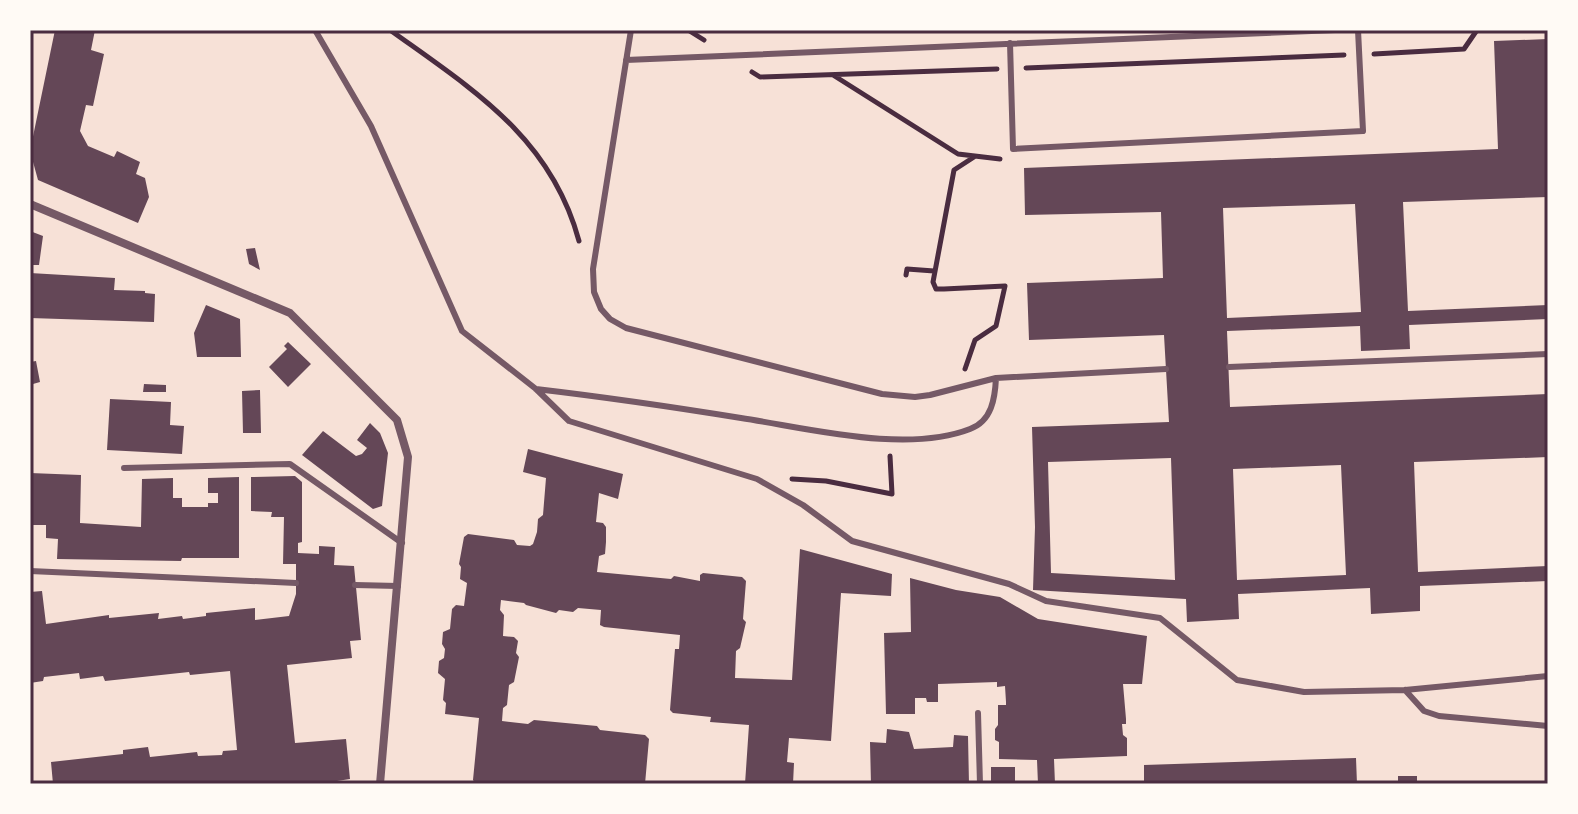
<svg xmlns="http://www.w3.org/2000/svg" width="1578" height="814" font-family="Rubik,sans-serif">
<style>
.building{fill:#644757;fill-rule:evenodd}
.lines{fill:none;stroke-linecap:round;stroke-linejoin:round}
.path{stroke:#4a2c40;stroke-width:5}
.service{stroke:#755966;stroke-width:6}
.minor{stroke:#755966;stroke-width:8}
.neatline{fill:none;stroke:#4a2c40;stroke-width:3}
</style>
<rect width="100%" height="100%" fill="#f7e1d7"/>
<!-- building -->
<path class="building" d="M55 30H95L91 50 104 54 93 106 86 105 80 131 88 146 114 157 117 151 140 162 136 174 145 178 149 197 138 223 38 180 30 151Z
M1548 39V197L1403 202 1408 311 1548 305V319L1409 325 1410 349 1361 351 1360 326 1227 331 1230 407 1548 394V457L1414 462 1418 572 1548 566V581L1420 586V611L1371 614 1370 588 1238 594 1239 619 1187 622 1186 599 1033 590 1035 527 1032 427 1169 422 1164 335 1029 340 1027 283 1163 278 1161 212 1025 215 1024 168 1498 149 1494 41ZM1355 204 1361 312 1227 318 1223 208ZM1171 458 1175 580 1051 573 1048 462ZM1341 465 1346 575 1237 580 1233 469Z
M30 231 43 236 39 265H30Z
M255 248 260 270 249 264 246 249Z
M30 273 115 278 114 290 145 291V293L155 294 154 322 30 318Z
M206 305 240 319 241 357H197L194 333Z
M288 342 311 364 288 387 269 367 287 349 284 346Z
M36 361 40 382 33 384 30 362Z
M144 384 166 385V392H143Z
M260 390 261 433H243L242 391Z
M110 399 171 402 170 425 184 426 182 454 107 450Z
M370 423 380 433 388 453 382 506 373 509 302 455 323 431 356 456 362 454 367 448 357 440Z
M528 449 623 474 618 499 599 493 596 522 603 523 606 527V542L605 554 599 556 597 572 671 579 674 576 700 581V575L703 573 742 577 746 581 743 619 746 622 740 648 736 651 735 678 792 680 800 549 892 574 891 596 841 593 831 741 789 738 787 762 794 763 793 784H745L749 725 710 722 711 717 673 713 670 710 675 649H679L680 635 604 627 600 625 601 610 578 608 573 612 559 610 556 613 526 605 524 603 501 600 500 610 504 615 503 636 514 637 518 641 516 653 519 657 514 682 509 685 507 705 503 708 502 721 528 724 534 720 597 726 600 730 645 735 649 739 645 784H476L473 780 479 718 445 714 446 703 443 700 445 679 438 673 439 661 444 658 445 649 442 644 443 632 450 629 452 609 456 605 464 606 467 583 460 579 461 567 459 564 464 537 468 534 514 540 517 545 530 546 533 544 537 532 538 519 543 515 546 478 523 472Z
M30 473 81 475 80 523 141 527 142 479 173 478V498H182V507H208V503H218V493H208V478L239 477V558H182L181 561 57 559 58 539 46 538V525H30Z
M295 476 302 482V542L298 543V553L319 554V546L335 547 334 565 354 566 361 640 350 641 352 658 287 665 295 743 346 739 350 779 337 781V784H53L51 762 123 754V750L148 747 150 757 197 752 198 756 222 755 223 751 237 750 230 671 190 675 189 672 105 681 103 676 80 679 79 673 44 677 43 681 30 683V592L42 591 46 624 109 615V618L159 613 158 619 182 616 183 619 206 616V613L255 608V620L289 616 296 594V564H283L284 517H271L272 512 251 511V477Z
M910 578 956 590 1000 597 1038 619 1147 636 1142 684H1123L1126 719V724H1122L1123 735 1127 738V756L1054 759 1055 784H1038L1037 760 999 759V742L995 740V729L998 725V705H1006V702L1005 686 997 687V682L938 684V702H927L926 698H915V714H886L884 633 911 632Z
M887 729 909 732 914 749 953 747 954 735 968 736 969 784H871L870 742 886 743Z
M1356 758 1357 784H1144V765Z
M991 767H1015V784H991Z
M1398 776H1417V784H1398Z"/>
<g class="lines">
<!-- path -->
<path class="path" d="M390 30C472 89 551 137 579 241
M688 30 704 40
M1374 54 1464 49 1477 30
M1026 68 1344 55
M752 72 760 77 997 69
M833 75 958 154 1000 159
M906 275 907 269 934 271
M965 369 975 340 996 326 1005 286 944 289H936L933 282 954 170 974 157
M792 479 826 481 892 494 890 456"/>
<!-- service -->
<path class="service" d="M315 30 371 126 462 331 536 389 569 421 757 479 803 505 852 541 1009 584 1046 601 1160 618 1237 680 1304 692 1405 690 1548 676
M631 30 593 269 594 292 601 309 610 319 626 328 882 394 915 397 930 395 996 378 1166 369
M1010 43 1013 149 1363 131 1358 30
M626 60 1335 30
M1229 367 1548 354
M536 389C604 397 673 407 741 418 808 428 906 454 970 429 992 421 995 398 996 378
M124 468 290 464 402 543
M30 571 296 583
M355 585 398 586
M1405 690 1424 711 1439 716 1548 726
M978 713 980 784"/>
<!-- minor -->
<path class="minor" d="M30 204 290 313 397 420 408 457 380 784"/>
</g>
<!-- border -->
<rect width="1578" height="814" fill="none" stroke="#fffaf5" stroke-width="64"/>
<rect x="32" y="32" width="1514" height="750" class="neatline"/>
</svg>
